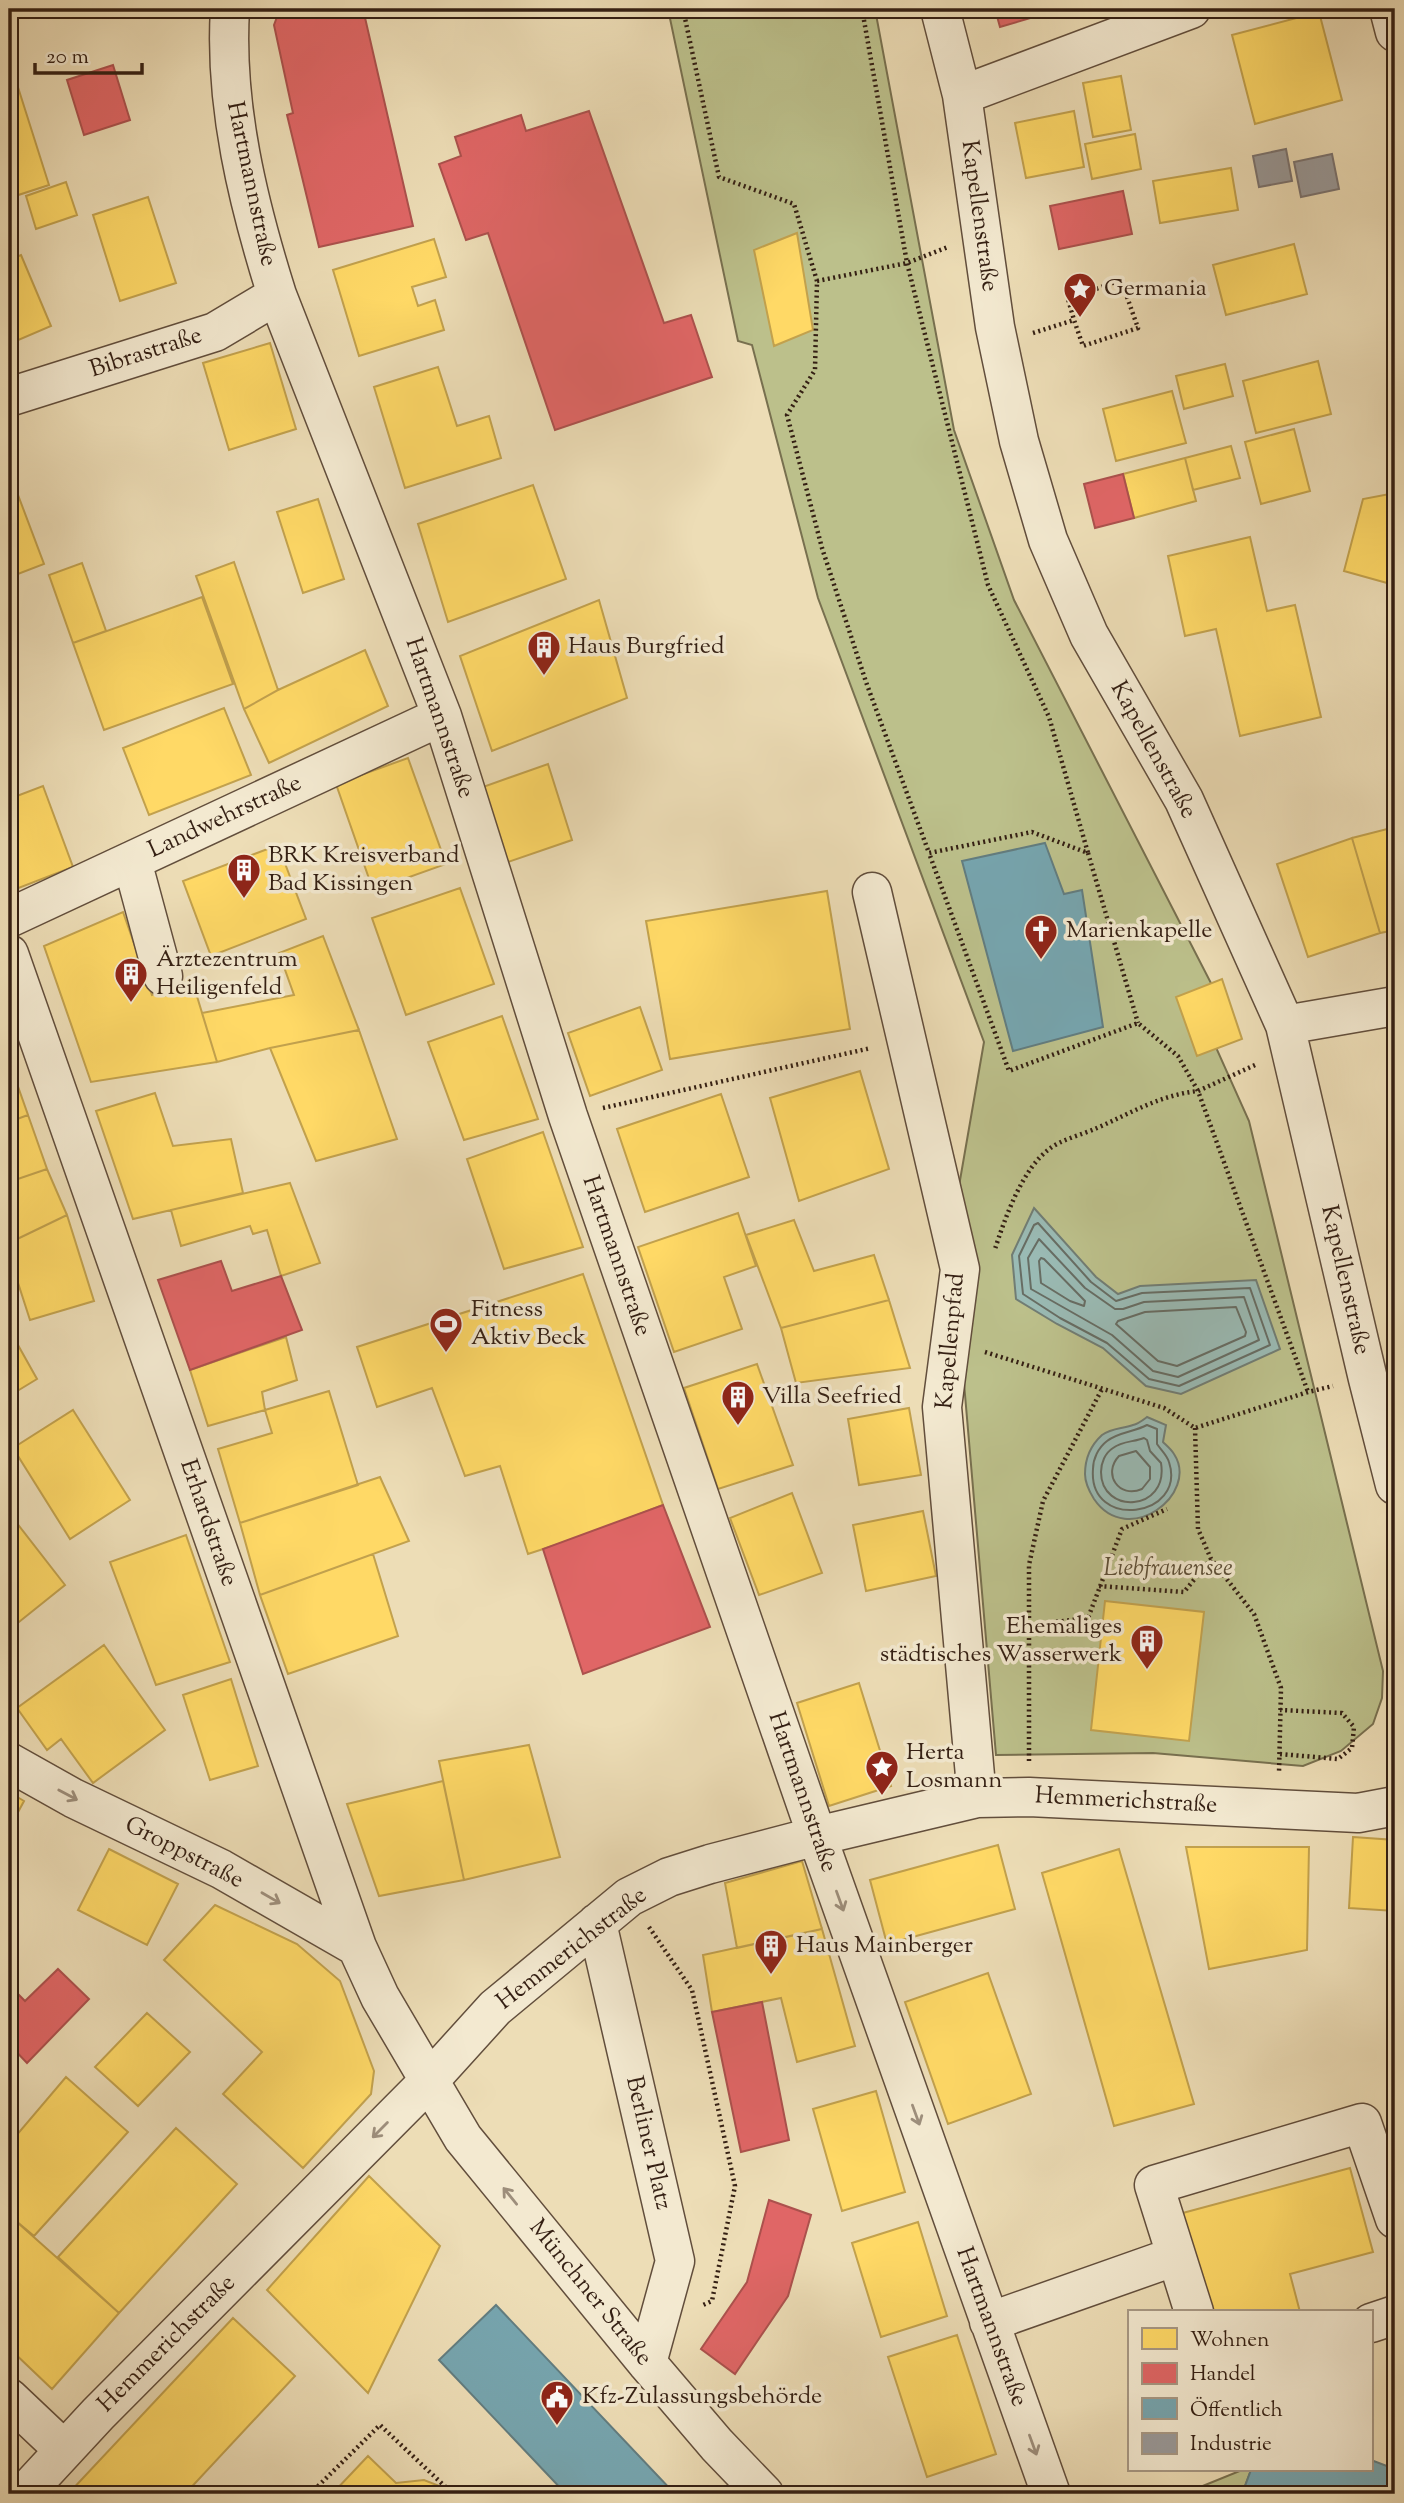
<svg xmlns="http://www.w3.org/2000/svg" width="1404" height="2503" font-family="'Sorts Mill Goudy',serif">
<style>
.green{fill:#bcc08b;stroke:#78704f;stroke-width:2}
.water{fill:#9abbb5;stroke:#717d74;stroke-width:2}
.homes{fill:#ffd966;stroke:#c2a14d;stroke-width:2}
.shops{fill:#e06666;stroke:#ac514d;stroke-width:2}
.public{fill:#76a5af;stroke:#627d80;stroke-width:2}
.industry{fill:#999;stroke:#7b7471;stroke-width:2}
.lines{fill:none;stroke-linecap:round;stroke-linejoin:round}
.shore{stroke:#676d64;stroke-width:2}
.minor-casing{stroke:#624e3c;stroke-width:41}
.path{stroke:#341f13;stroke-width:4.5;stroke-dasharray:2 3.5;stroke-linecap:butt}
.minor{stroke:#f3e9d0;stroke-width:38}
.oneway{stroke:#9d8e7b}
.labels{text-anchor:middle;dominant-baseline:central;stroke-width:7;stroke-linejoin:round;paint-order:stroke}
.street-label{font-size:24px;fill:#341f13;stroke:#f3e9d0}
.poi-label{font-size:24px;fill:#341f13;stroke:#f3e9d0;text-anchor:start}
.park-label{font-size:24px;font-style:italic;fill:#5d4f37;stroke:#f3e9d0}
</style>
<rect width="100%" height="100%" fill="#edddb6"/>
<filter id="stains"><feTurbulence type="fractalNoise" baseFrequency=".00286" numOctaves="4"/><feColorMatrix values="0 0 0 0 .2 0 0 0 0 .09 0 0 0 0 .02 0 0 0 .5 -.17"/></filter>
<radialGradient id="worn" r=".72"><stop offset=".6" stop-color="#630" stop-opacity="0"/><stop offset="1" stop-color="#630" stop-opacity=".3"/></radialGradient>
<!-- green -->
<path class="green" d="M668 9H875L954 430 1014 600 1213 987 1201 1014 1249 1121 1383 1671 1382 1698 1373 1724 1341 1751 1303 1766 1153 1753 996 1755 951 1232 984 1042 818 598 752 345 738 341Z
M1242 2470H1251L1242 2494H1183Z"/>
<!-- water -->
<path class="water" d="M1034 1208 1096 1277 1118 1294 1140 1286 1256 1280 1280 1349 1181 1394 1146 1386 1103 1348 1057 1324 1016 1299 1012 1255Z
M1147 1417 1166 1425 1163 1442C1166 1445 1171 1449 1174 1454 1200 1494 1128 1549 1094 1499 1089 1491 1085 1483 1085 1474 1085 1459 1091 1445 1102 1435 1112 1428 1122 1429 1133 1425 1138 1424 1143 1420 1147 1417Z"/>
<!-- homes -->
<path class="homes" d="M1319 12 1342 100 1255 124 1232 35Z
M10 62 49 185 9 198V63Z
M1121 76 1131 130 1093 137 1083 83Z
M1074 111 1084 167 1026 178 1015 123Z
M1135 134 1141 169 1092 179 1085 144Z
M1231 168 1238 210 1160 223 1153 181Z
M66 182 77 215 36 229 26 196Z
M148 197 176 283 120 301 93 215Z
M797 233 813 330 774 346 754 250Z
M434 239 446 277 412 287 418 306 435 300 444 330 359 356 333 270Z
M1294 244 1307 294 1226 315 1213 265Z
M21 255 51 326 9 344V260Z
M270 343 296 429 229 450 203 363Z
M1318 361 1331 414 1256 433 1243 381Z
M1225 364 1233 396 1184 409 1176 376Z
M438 367 457 426 489 416 501 458 405 488 374 387Z
M1172 391 1186 443 1116 461 1103 409Z
M1294 429 1310 491 1261 504 1245 442Z
M1231 446 1240 478 1193 490 1185 458Z
M1185 458 1196 501 1134 518 1123 474Z
M12 479 44 564 10 577 9 480Z
M533 485 566 579 448 622 418 524Z
M1395 493V556L1387 583 1344 571 1363 499Z
M318 499 344 579 303 593 277 512Z
M1250 537 1267 611 1295 605 1321 717 1240 736 1216 629 1185 636 1168 556Z
M234 562 278 690 244 709 196 576Z
M82 563 106 631 73 643 49 575Z
M202 597 233 684 104 730 73 643Z
M599 600 627 698 492 751 460 656Z
M365 650 388 706 269 763 244 709 278 690Z
M224 708 251 775 149 815 123 748Z
M408 758 446 864 373 890 336 784Z
M548 764 572 840 505 863 480 788Z
M43 786 73 867 16 889 9 871V799Z
M1395 827V930L1380 933 1352 838Z
M1352 838 1380 933 1308 957 1277 864Z
M278 845 306 919 211 956 183 881Z
M460 888 494 984 406 1015 372 918Z
M827 891 850 1029 670 1059 646 921Z
M123 912 152 995 192 980 217 1062 91 1082 44 946Z
M323 936 359 1030 270 1048 217 1062 202 1013 294 995 279 953Z
M1222 979 1242 1039 1197 1056 1176 997Z
M640 1007 662 1070 590 1096 568 1033Z
M502 1016 538 1119 464 1140 428 1042Z
M359 1030 397 1139 316 1161 270 1048Z
M9 1061 28 1115 9 1122Z
M860 1071 889 1169 799 1201 770 1098Z
M155 1093 173 1146 231 1139 243 1193 133 1219 96 1111Z
M721 1094 749 1177 645 1212 617 1129Z
M28 1115 47 1169 9 1182V1122Z
M543 1132 583 1247 504 1269 467 1159Z
M47 1169 67 1215 9 1243V1182Z
M290 1183 320 1263 281 1276 267 1230 253 1234 250 1226 181 1246 171 1210Z
M738 1213 756 1266 724 1277 742 1329 674 1352 638 1247Z
M67 1215 94 1301 30 1320 9 1255V1243Z
M794 1220 814 1271 874 1255 889 1300 781 1328 746 1235Z
M583 1274 663 1505 583 1536 528 1554 500 1466 465 1476 432 1388 377 1407 357 1347Z
M889 1300 910 1368 796 1383 781 1328Z
M9 1329 37 1379 9 1396Z
M286 1337 297 1380 262 1392 265 1410 208 1426 190 1370Z
M757 1364 793 1465 718 1489 684 1388Z
M329 1391 358 1485 240 1523 218 1449 272 1433 265 1410Z
M909 1408 921 1475 859 1485 848 1419Z
M73 1410 130 1500 70 1539 13 1448Z
M380 1477 409 1541 260 1595 240 1523Z
M792 1493 822 1573 759 1595 730 1518Z
M923 1511 936 1576 866 1591 853 1525Z
M9 1513 65 1585 9 1630Z
M186 1535 230 1662 156 1685 110 1562Z
M373 1554 398 1636 288 1674 260 1595Z
M1105 1601 1204 1612 1189 1741 1091 1730Z
M104 1645 165 1730 93 1783 61 1739 47 1750 17 1708Z
M231 1679 258 1766 210 1780 183 1695Z
M859 1683 891 1786 829 1806 797 1703Z
M529 1745 560 1857 464 1880 439 1761Z
M443 1781 464 1880 379 1896 347 1804Z
M9 1792 24 1801 9 1829Z
M1353 1837 1395 1840V1911L1349 1908Z
M998 1845 1015 1909 887 1944 870 1880Z
M1186 1847H1309L1307 1950 1209 1969Z
M109 1849 178 1884 147 1945 78 1910Z
M1119 1849 1194 2104 1114 2126 1042 1873Z
M802 1861 822 1929 737 1948 725 1883Z
M215 1905 297 1944 340 1981 374 2071 371 2094 303 2168 223 2094 262 2052 164 1960Z
M822 1929 855 2046 797 2062 781 1998 712 2012 703 1955Z
M988 1973 1031 2094 948 2124 905 2002Z
M147 2013 190 2052 138 2106 95 2067Z
M66 2077 128 2132 34 2236 9 2215V2144Z
M876 2091 905 2192 842 2211 813 2109Z
M176 2128 237 2184 119 2313 58 2257Z
M1350 2168 1373 2252 1290 2274 1300 2312H1205L1179 2214Z
M369 2176 440 2246 368 2393 267 2290Z
M9 2215 119 2313 52 2389 9 2348Z
M918 2222 947 2316 881 2337 852 2243Z
M233 2318 295 2376 185 2494H68Z
M957 2335 996 2454 927 2477 888 2357Z
M368 2456 396 2483 424 2480 442 2487 447 2494H332Z"/>
<!-- shops -->
<path class="shops" d="M280 9H363L413 226 319 247 287 115 293 113 274 25Z
M995 9H1061L1000 27Z
M113 65 130 120 84 135 67 80Z
M589 111 664 323 691 315 712 377 555 430 488 233 466 240 439 164 461 156 455 137 521 115 526 131Z
M1123 191 1132 234 1059 249 1050 206Z
M1123 474 1134 518 1095 528 1084 484Z
M221 1261 232 1291 281 1276 302 1330 190 1370 158 1280Z
M663 1505 710 1627 583 1674 543 1549Z
M58 1969 89 1999 27 2063 9 2044V1985L25 2001Z
M762 2002 789 2140 741 2152 712 2012Z
M769 2200 811 2215 788 2296 735 2374 701 2349 747 2282Z"/>
<!-- public -->
<path class="public" d="M1045 843 1064 894 1082 890 1103 1027 1013 1051 962 861Z
M496 2305 675 2494H566L439 2360Z
M1371 2460 1395 2469 1388 2494H1242L1251 2470H1371Z"/>
<!-- industry -->
<path class="industry" d="M1286 149 1292 181 1259 187 1253 156Z
M1332 154 1339 189 1301 197 1294 162Z"/>
<g class="lines">
<!-- shore -->
<path class="shore" d="M1038 1223 1091 1282 1116 1301 1142 1293 1250 1288 1270 1345 1179 1386 1149 1379 1107 1343 1060 1318 1023 1294 1019 1256 1034 1225Z
M1039 1239 1085 1288 1115 1309H1123L1144 1302 1244 1297 1259 1340 1178 1377 1153 1371 1112 1335 1031 1289 1028 1258Z
M1041 1258 1044 1259 1085 1301 1084 1306 1070 1301 1041 1283 1039 1261Z
M1236 1307 1246 1332 1245 1336 1177 1366 1158 1361 1116 1324 1118 1321 1145 1312Z
M1147 1425 1157 1429V1444C1161 1450 1167 1455 1169 1462 1187 1518 1088 1531 1093 1469 1093 1459 1098 1448 1107 1441 1118 1432 1134 1432 1147 1425Z
M1144 1438 1147 1440 1150 1451 1161 1463C1169 1512 1101 1515 1101 1472 1101 1463 1105 1453 1113 1448 1122 1441 1134 1442 1144 1438Z
M1136 1451 1150 1467V1479L1142 1489C1119 1499 1102 1474 1119 1456Z"/>
<defs>
<path id="minor" d="M230 9C224 105 248 203 277 295L442 716 568 1116 817 1836 1051 2494
M940 9 962 95 995 327 1019 441 1048 540 1089 635 1184 800 1285 1025 1368 1379 1395 1485
M1389 9 1395 32
M962 95 1191 9
M9 397 215 332 277 295
M132 861 163 976
M872 892 960 1269 942 1407 977 1798
M9 918 442 716
M9 954 357 1947 380 1997 463 2138 647 2363 717 2445 764 2494
M1285 1025 1395 1006
M9 1762 73 1798 221 1869 357 1947
M597 1923 675 2261 647 2363
M1194 2312 1154 2185 1362 2123 1395 2219
M989 2322 1176 2256
M1371 2323 1395 2315
M9 2398 64 2450
M24 2494 98 2414 428 2082 495 2008 629 1897 669 1877 710 1864 817 1836 977 1798 1029 1797 1358 1813 1395 1806"/>
</defs>
<!-- minor casing -->
<use href="#minor" class="minor-casing"/>
<!-- path -->
<path class="path" d="M683 9 719 177 794 204 817 281 815 370 787 415 822 548 866 682 929 853
M862 9 907 263 988 585 1049 717 1088 853 1032 832 929 853 1009 1071 1138 1023 1178 1056 1198 1091C1160 1095 1131 1113 1097 1128 1082 1135 1061 1139 1048 1150 1022 1170 1005 1218 995 1249
M817 281 907 263 948 247
M1033 333 1074 320 1083 346 1138 328 1121 280 1068 299 1074 320
M1088 853 1138 1023
M1255 1065 1198 1091 1308 1392
M603 1108 871 1048
M985 1352 1164 1408 1195 1428 1308 1392 1333 1386
M1195 1428 1198 1529 1211 1559 1254 1614 1281 1688 1279 1773
M1099 1586 1184 1592 1211 1559
M1029 1625 1088 1618 1122 1529 1167 1509
M1280 1754 1338 1759 1352 1748 1354 1727 1342 1713 1280 1710
M1029 1761V1565L1043 1501 1102 1389
M649 1927 692 1990 735 2186 712 2301 703 2305
M310 2494 380 2425 453 2494"/>
<!-- minor -->
<use href="#minor" class="minor"/>
</g>
<!-- one-way arrows -->
<defs><path id="oneway-shaft" d="M-6 0H5M1.5-3L5.5 0L1.5 3" fill="none" stroke-width="1.6" stroke-linecap="round" stroke-linejoin="round" transform="scale(1.75)"/></defs>
<g class="oneway">
<use href="#oneway-shaft" transform="translate(68 1795) rotate(28)"/>
<use href="#oneway-shaft" transform="translate(271 1898) rotate(30)"/>
<use href="#oneway-shaft" transform="translate(840 1901) rotate(70)"/>
<use href="#oneway-shaft" transform="translate(916 2115) rotate(70)"/>
<use href="#oneway-shaft" transform="translate(380 2130) rotate(135)"/>
<use href="#oneway-shaft" transform="translate(510 2196) rotate(-129)"/>
<use href="#oneway-shaft" transform="translate(1033 2445) rotate(70)"/>
</g>
<!-- icons -->
<defs>
<symbol id="sight-pin" viewBox="-11 -11 22 30"><path d="M0 17L-7.5 6A9.5 9.5 0 1 1 7.5 6Z" fill="#8f2418" stroke="#f3e9d0"/><path d="M0-6L1.8-2.2L6-1.7L2.9 1.2L3.7 5.4L0 3.3L-3.7 5.4L-2.9 1.2L-6-1.7L-1.8-2.2Z" fill="#fff"/></symbol>
<symbol id="building-pin" viewBox="-11 -11 22 30"><path d="M0 17L-7.5 6A9.5 9.5 0 1 1 7.5 6Z" fill="#8f2418" stroke="#f3e9d0"/><path d="M-4-6H4V6H1V3H-1V6H-4ZM-2.5-4.3h1.7v1.8h-1.7ZM.8-4.3h1.7v1.8H.8ZM-2.5-1h1.7V.8h-1.7ZM.8-1h1.7V.8H.8Z" fill="#fff"/></symbol>
<symbol id="church-pin" viewBox="-11 -11 22 30"><path d="M0 17L-7.5 6A9.5 9.5 0 1 1 7.5 6Z" fill="#8f2418" stroke="#f3e9d0"/><path d="M-1.2-6h2.4v3.5h3.3v2.4h-3.3V6h-2.4V-.1h-3.3v-2.4h3.3Z" fill="#fff"/></symbol>
<symbol id="stadium-pin" viewBox="-11 -11 22 30"><path d="M0 17L-7.5 6A9.5 9.5 0 1 1 7.5 6Z" fill="#8f2418" stroke="#f3e9d0"/><path d="M0-5a6.5 5 0 1 0 0 10a6.5 5 0 1 0 0-10ZM-3.5-1.8h7v3.6h-7Z" fill="#fff"/></symbol>
<symbol id="civic-pin" viewBox="-11 -11 22 30"><path d="M0 17L-7.5 6A9.5 9.5 0 1 1 7.5 6Z" fill="#8f2418" stroke="#f3e9d0"/><path d="M-.6-6.5H3V-4.5H.6V-3L4-1V1h2V6H-6V1h2V-1L-.6-3ZM-1.2 2.5V6h2.4V2.5Z" fill="#fff"/></symbol>
</defs>
<g fill-rule="evenodd">
<use href="#sight-pin" x="1061" y="270" width="38" height="52"/>
<use href="#building-pin" x="525" y="628" width="38" height="52"/>
<use href="#building-pin" x="225" y="851" width="38" height="52"/>
<use href="#church-pin" x="1022" y="912" width="38" height="52"/>
<use href="#building-pin" x="112" y="955" width="38" height="52"/>
<use href="#stadium-pin" x="427" y="1305" width="38" height="52"/>
<use href="#building-pin" x="719" y="1378" width="38" height="52"/>
<use href="#building-pin" x="1128" y="1622" width="38" height="52"/>
<use href="#sight-pin" x="863" y="1748" width="38" height="52"/>
<use href="#building-pin" x="752" y="1927" width="38" height="52"/>
<use href="#civic-pin" x="538" y="2378" width="38" height="52"/>
</g>
<g class="labels">
<!-- street labels -->
<g class="street-label">
<text transform="translate(251 184) rotate(78)">Hartmannstraße</text>
<text transform="translate(979 216) rotate(82)">Kapellenstraße</text>
<text transform="translate(146 353) rotate(-18)">Bibrastraße</text>
<text transform="translate(439 718) rotate(71)">Hartmannstraße</text>
<text transform="translate(1153 750) rotate(61)">Kapellenstraße</text>
<text transform="translate(225 817) rotate(-25)">Landwehrstraße</text>
<text transform="translate(616 1256) rotate(71)">Hartmannstraße</text>
<text transform="translate(1345 1280) rotate(77)">Kapellenstraße</text>
<text transform="translate(951 1341) rotate(-85)">Kapellenpfad</text>
<text transform="translate(208 1523) rotate(71)">Erhardstraße</text>
<text transform="translate(802 1792) rotate(71)">Hartmannstraße</text>
<text transform="translate(1126 1801) rotate(3)">Hemmerichstraße</text>
<text transform="translate(184 1853) rotate(27)">Groppstraße</text>
<text transform="translate(572 1949) rotate(-38)">Hemmerichstraße</text>
<text transform="translate(648 2143) rotate(77)">Berliner Platz</text>
<text transform="translate(590 2293) rotate(51)">Münchner Straße</text>
<text transform="translate(991 2327) rotate(70)">Hartmannstraße</text>
<text transform="translate(167 2344) rotate(-45)">Hemmerichstraße</text>
</g>
<!-- poi labels -->
<g class="poi-label">
<text x="1104" y="289">Germania</text>
<text x="568" y="647">Haus Burgfried</text>
<text x="268" y="856">BRK Kreisverband<tspan x="268" dy="28">Bad Kissingen</tspan></text>
<text x="1066" y="931">Marienkapelle</text>
<text x="156" y="960">Ärztezentrum<tspan x="156" dy="28">Heiligenfeld</tspan></text>
<text x="471" y="1310">Fitness<tspan x="471" dy="28">Aktiv Beck</tspan></text>
<text x="762" y="1397">Villa Seefried</text>
<text x="1122" y="1627" text-anchor="end">Ehemaliges<tspan x="1122" dy="28">städtisches Wasserwerk</tspan></text>
<text x="906" y="1753">Herta<tspan x="906" dy="28">Losmann</tspan></text>
<text x="796" y="1946">Haus Mainberger</text>
<text x="582" y="2397">Kfz-Zulassungsbehörde</text>
</g>
<!-- park labels -->
<g class="park-label">
<text x="1168" y="1569">Liebfrauensee</text>
</g>
</g>
<!-- margin -->
<rect width="1404" height="2503" fill="none" stroke="#edddb6" stroke-width="35"/>
<rect x="10" y="10" width="1383" height="2482" fill="none" stroke="#341f13" stroke-width="3.5"/>
<rect x="18" y="18" width="1369" height="2468" fill="none" stroke="#341f13" stroke-width="2"/>
<!-- legend -->
<rect x="1128" y="2310" width="245" height="161" fill="#f3e9d0" stroke="#a79884" stroke-width="2"/>
<rect x="1142" y="2328" width="35" height="21" fill="#ffd966" stroke="#a79884" stroke-width="2"/>
<text x="1190" y="2346" font-size="21" fill="#341f13">Wohnen</text>
<rect x="1142" y="2363" width="35" height="21" fill="#e06666" stroke="#a79884" stroke-width="2"/>
<text x="1190" y="2380" font-size="21" fill="#341f13">Handel</text>
<rect x="1142" y="2398" width="35" height="21" fill="#76a5af" stroke="#a79884" stroke-width="2"/>
<text x="1190" y="2416" font-size="21" fill="#341f13">Öffentlich</text>
<rect x="1142" y="2433" width="35" height="21" fill="#999999" stroke="#a79884" stroke-width="2"/>
<text x="1190" y="2450" font-size="21" fill="#341f13">Industrie</text>
<!-- scale -->
<path d="M35 63v10h107v-10" fill="none" stroke="#341f13" stroke-width="3.5"/>
<text x="46" y="63" font-size="21" fill="#341f13" stroke="#f3e9d0" stroke-width="5" paint-order="stroke">20 m</text>
<rect width="100%" height="100%" filter="url(#stains)"/>
<rect width="100%" height="100%" fill="url(#worn)"/>
</svg>
